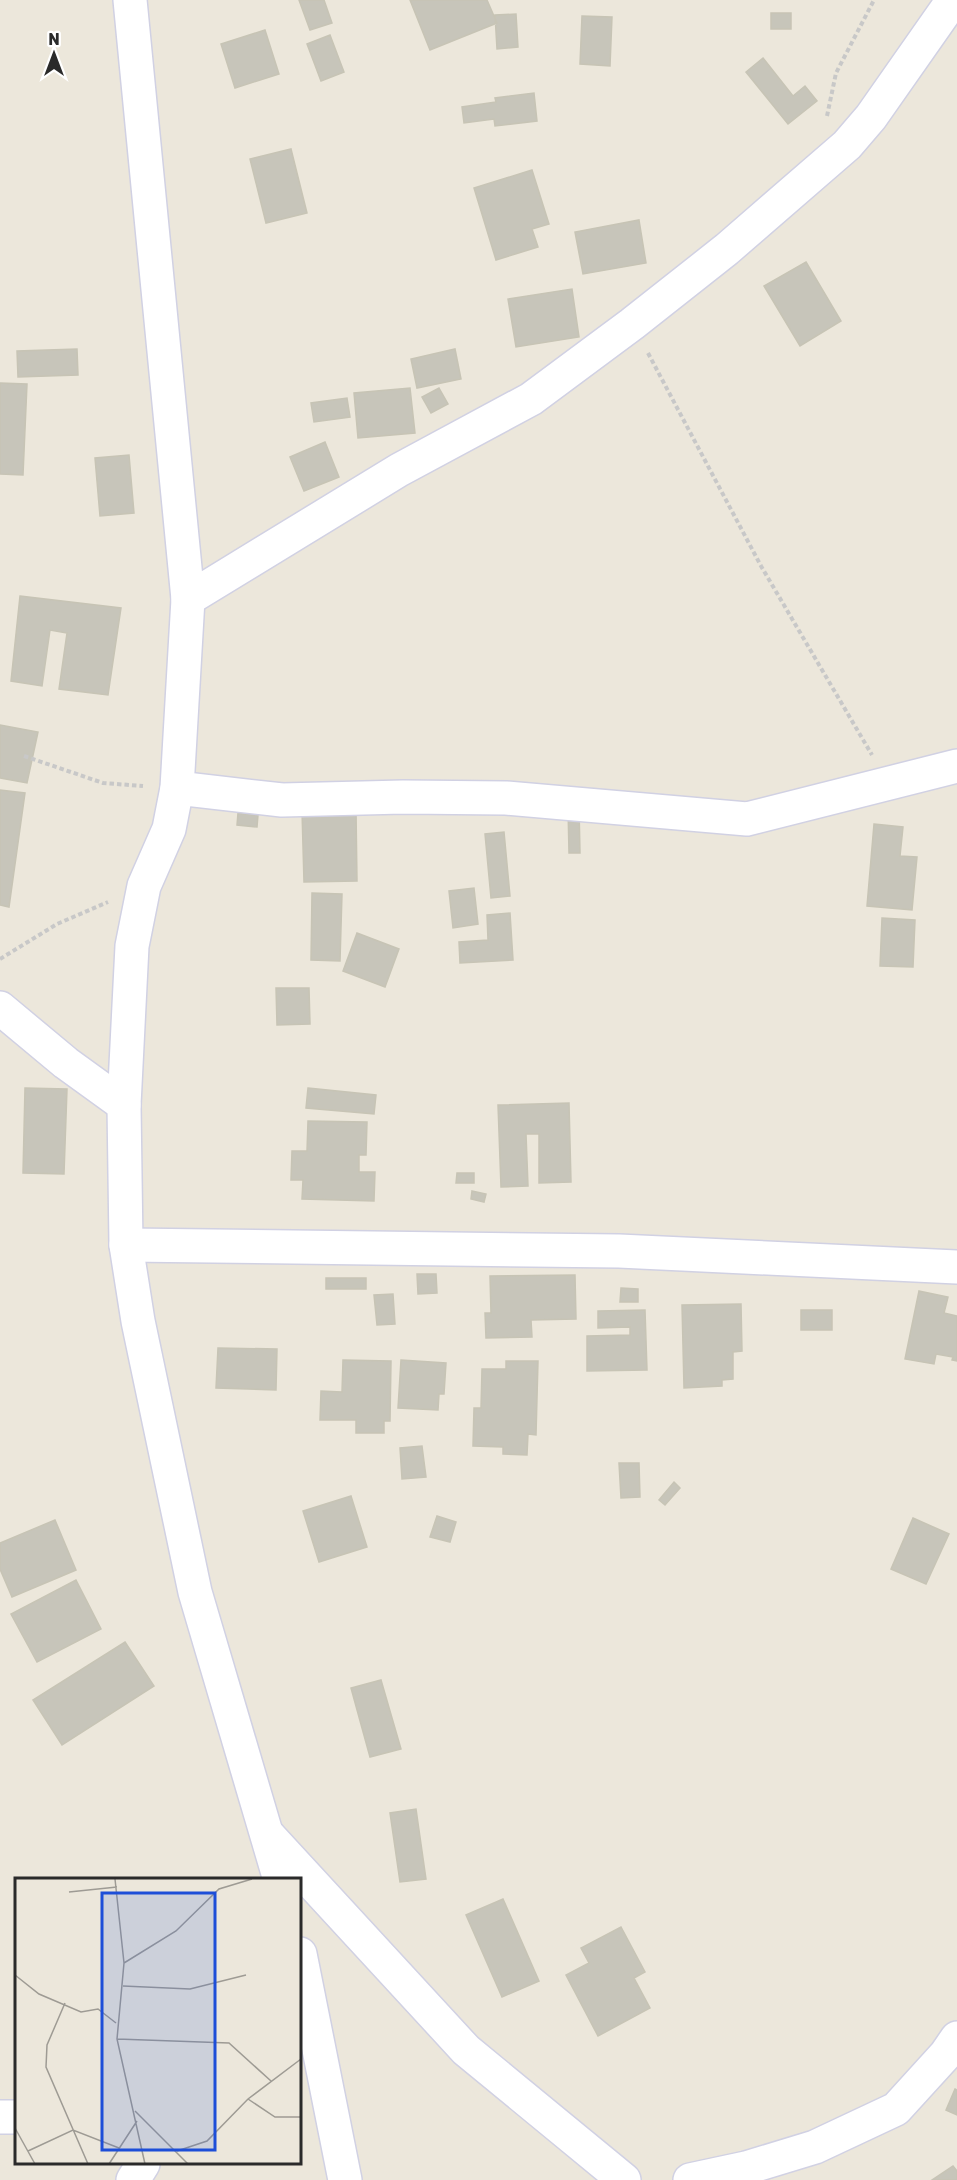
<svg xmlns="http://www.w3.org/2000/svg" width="957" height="2180" font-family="Rubik,sans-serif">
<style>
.building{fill:#c7c5ba;stroke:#c7c4b5;stroke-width:1.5}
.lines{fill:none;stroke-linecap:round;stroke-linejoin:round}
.street-casing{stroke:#d1d1e3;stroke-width:36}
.secondary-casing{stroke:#d1d1e3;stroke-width:36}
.path{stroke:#c8c8c8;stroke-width:4;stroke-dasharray:4.5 3;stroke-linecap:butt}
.street{stroke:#fff;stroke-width:33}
.secondary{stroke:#fff;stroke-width:33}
.inset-road{fill:none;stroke:#9e9b94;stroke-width:1.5}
.view{fill:#1d4ed8;fill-opacity:0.15;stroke:#1d4ed8;stroke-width:3}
.inset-edge{fill:none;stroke:#2a2a2a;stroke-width:3}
</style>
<rect width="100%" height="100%" fill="#ece7db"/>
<!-- building -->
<path class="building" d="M299 0H324L332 23 310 30Z
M410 0H487L497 23 430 50Z
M771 13H791V29H771Z
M516 14 518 47 497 49 495 15Z
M582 16 612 17 610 66 580 64Z
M265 30 279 74 235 88 221 44Z
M330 35 344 72 321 81 307 44Z
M763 58 793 96 805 86 817 101 788 124 746 72Z
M534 93 537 121 495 126 494 119 464 123 462 107 496 102 495 98Z
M291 149 307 213 266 223 250 159Z
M532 170 549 224 532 229 538 247 496 260 474 188Z
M639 220 646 263 583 274 575 232Z
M806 262 841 321 800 346 764 286Z
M572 289 579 337 516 347 508 299Z
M77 349 78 375 18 377 17 351Z
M455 349 461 379 417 388 411 359Z
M0 383 27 384 23 475 0 474Z
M410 388 415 433 358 438 354 393Z
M439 388 448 404 431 413 422 397Z
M347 398 350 417 314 422 311 403Z
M325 442 339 477 304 491 290 457Z
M129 455 134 513 100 516 95 458Z
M20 596 121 608 108 695 59 689 67 633 50 630 42 686 11 681Z
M0 725 38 732 27 783 0 778Z
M0 790 25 793 9 907 0 905Z
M568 807H579L580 853H569Z
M356 810 357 881 304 882 302 811Z
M238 813 258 815 257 827 237 825Z
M874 824 903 827 900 856 917 857 912 910 867 906Z
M504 832 510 896 491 898 485 834Z
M474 888 478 924 453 928 449 891Z
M312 893 342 894 340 961 311 960Z
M510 913 513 960 460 963 459 942 488 940 487 915Z
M882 918 915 920 913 967 880 966Z
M357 933 399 949 385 987 343 971Z
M276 988H309L310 1024 277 1025Z
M25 1088 67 1089 64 1174 23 1173Z
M308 1088 376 1095 374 1114 306 1108Z
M569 1103 571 1182 539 1183V1134H526L528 1186 501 1187 498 1105Z
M308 1121 367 1122 366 1155H359V1172H375L374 1201 302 1199 303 1180H291L292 1151H307Z
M457 1173H474V1183H456Z
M472 1191 486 1194 484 1202 471 1199Z
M417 1274H436L437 1293 418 1294Z
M575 1275 576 1319 531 1320 532 1337 486 1338 485 1313H491L490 1276Z
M326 1278H366V1289H326Z
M621 1288 638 1289V1302H620Z
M919 1291 948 1297 944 1313 957 1316V1361L952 1360 953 1357 936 1354 934 1364 905 1359Z
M393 1294 395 1324 377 1325 374 1295Z
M741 1304 742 1351 733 1352V1379L722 1380V1386L684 1388 682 1305Z
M645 1310 647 1370 587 1371V1336L630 1335V1327L598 1328V1311Z
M801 1310H832V1330H801Z
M218 1348 277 1349 276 1390 216 1388Z
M343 1360 391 1361 390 1421H384V1433H356V1420H320L321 1391 342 1392Z
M401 1360 446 1363 444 1394H439L438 1410 398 1408Z
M506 1361H538L536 1435 528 1434 527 1455 503 1454V1447L473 1446 474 1408H481L482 1369H506Z
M422 1446 426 1477 402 1479 400 1448Z
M619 1463H639L640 1497 621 1498Z
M674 1482 680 1488 665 1505 659 1500Z
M351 1496 367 1547 319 1562 303 1511Z
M437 1516 456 1522 450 1542 430 1537Z
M913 1518 949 1534 926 1584 891 1569Z
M55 1520 76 1570 12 1597 0 1569V1543Z
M76 1580 101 1629 37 1662 11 1614Z
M125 1642 154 1686 62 1745 33 1700Z
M381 1680 401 1749 370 1757 351 1688Z
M416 1809 426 1879 400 1882 390 1813Z
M503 1899 539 1981 502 1997 466 1915Z
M621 1927 645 1972 634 1978 650 2008 598 2036 566 1975 589 1963 581 1948Z
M955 2089 957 2090V2115L946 2110Z
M953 2166 957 2171V2180H932Z"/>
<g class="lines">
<defs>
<path id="street" d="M188 599 399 470 531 399 632 324 727 249 847 145 871 117 953 0
M177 788 282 800 403 797 506 798 747 819 957 766
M0 1008 66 1063 124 1105
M126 1245 619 1251 957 1267
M267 1834 466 2050 624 2180
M0 2117H16
M133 2180 143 2164
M690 2180 746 2168 815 2147 896 2109 946 2054 957 2038"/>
<path id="secondary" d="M130 0 188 599 177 788 169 829 144 886 132 946 124 1105 126 1245 138 1321 195 1592 280 1880
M300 1954 345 2180"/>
</defs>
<!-- street casing -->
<use href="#street" class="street-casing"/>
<!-- secondary casing -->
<use href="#secondary" class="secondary-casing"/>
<!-- path -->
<path class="path" d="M827 116 836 73 874 0
M648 353 761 566 872 755
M24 756 103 783 143 786
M0 959 57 924 108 902"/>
<!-- street -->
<use href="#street" class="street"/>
<!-- secondary -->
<use href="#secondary" class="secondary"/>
</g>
<!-- overview -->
<g transform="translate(15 1878)">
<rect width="286" height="286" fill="#ece7db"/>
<path class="inset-road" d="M100 1 109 85 102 161 130 286M54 14 102 9M109 85 161 53 204 11 237 1M0 97 24 116 66 134 83 131 101 145M108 108 175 111 231 97M50 125 32 167 31 189 73 286M102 161 214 165 256 203M233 221 260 239H286M120 233 173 286M0 250 20 286M13 273 58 252 104 270M162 273 192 263 233 221 286 181M94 286 122 243"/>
<path class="view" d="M87 15H200V272H87Z"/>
<rect width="286" height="286" class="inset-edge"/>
</g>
<!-- north arrow -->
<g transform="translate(54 54)" stroke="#ffffff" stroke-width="4.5" paint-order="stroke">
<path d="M0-4.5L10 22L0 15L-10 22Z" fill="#2a2a2a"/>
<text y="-9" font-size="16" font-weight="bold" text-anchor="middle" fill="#2a2a2a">N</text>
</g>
</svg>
